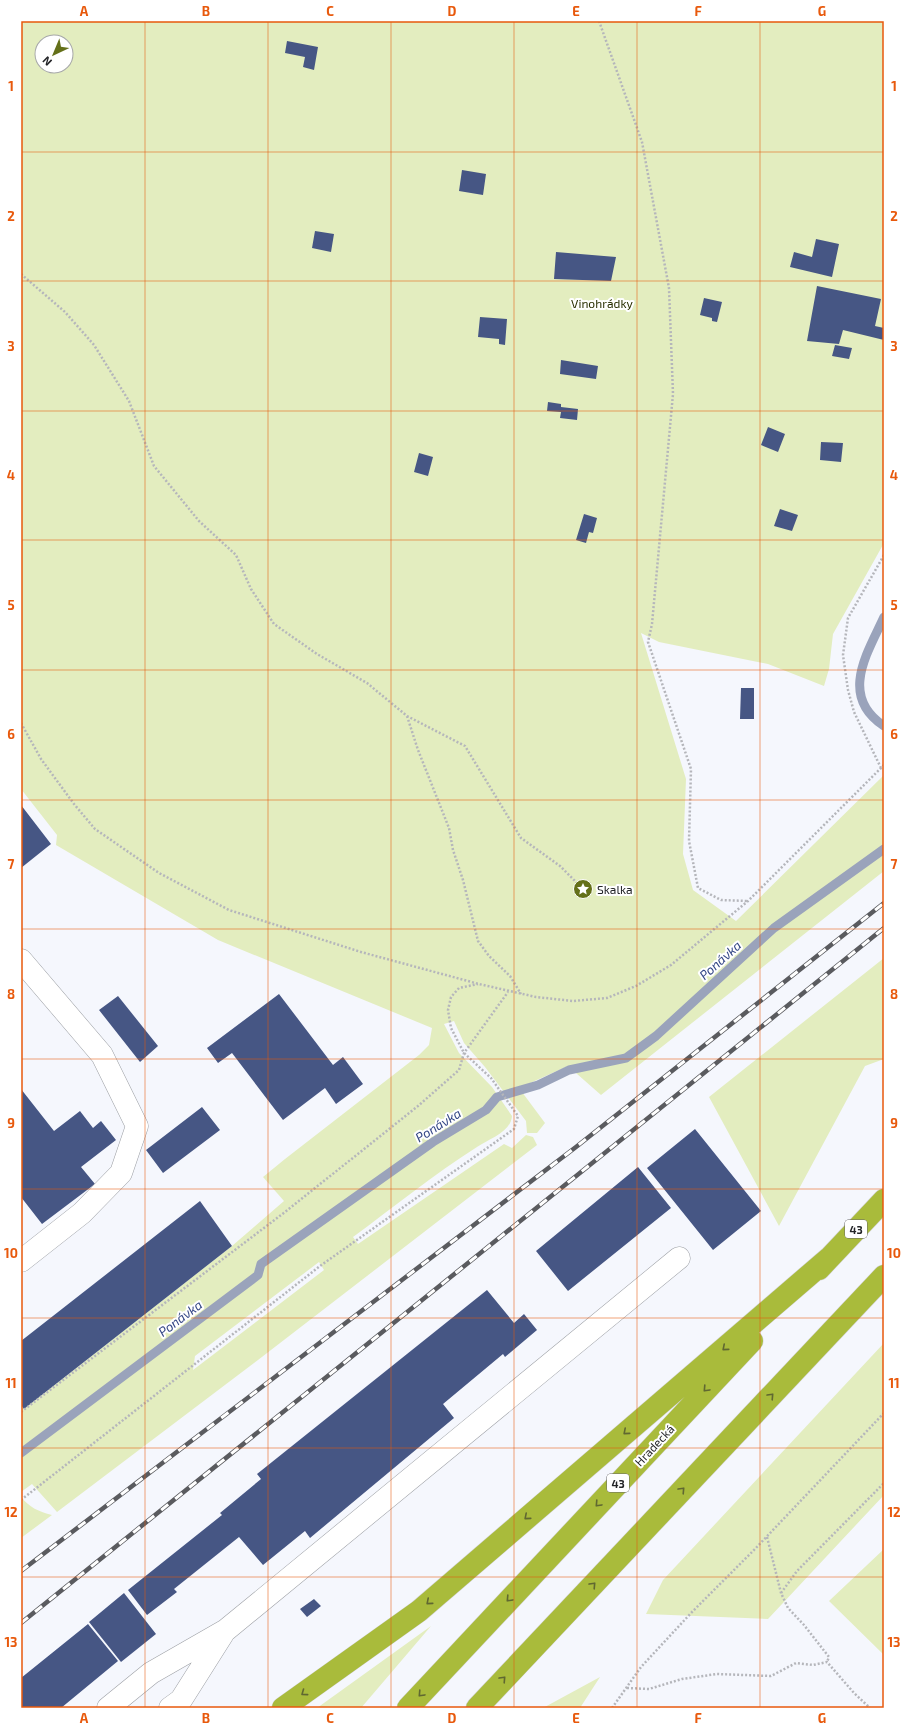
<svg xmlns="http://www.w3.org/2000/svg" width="905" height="1729" font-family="'Exo 2',sans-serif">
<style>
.green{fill:#e3edbf;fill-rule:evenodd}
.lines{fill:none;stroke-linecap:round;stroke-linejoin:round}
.stream{stroke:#9aa3bb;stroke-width:9}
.building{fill:#465684}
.minor-casing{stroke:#9c9fa4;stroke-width:23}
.highway-casing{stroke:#d3d3d4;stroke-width:23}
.path{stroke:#b5b6bb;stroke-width:2.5;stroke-dasharray:2 2;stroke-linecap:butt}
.minor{stroke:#fff;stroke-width:22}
.highway{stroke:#a9bb3b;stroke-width:22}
.rail-casing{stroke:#5a5b5f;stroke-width:4.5}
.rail{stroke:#fff;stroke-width:3;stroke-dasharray:9;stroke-linecap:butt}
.oneway{stroke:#606831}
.grid{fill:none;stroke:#e8590c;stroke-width:1;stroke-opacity:0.55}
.labels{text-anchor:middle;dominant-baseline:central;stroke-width:4;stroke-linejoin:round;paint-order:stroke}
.shield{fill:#fff;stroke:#666668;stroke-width:1}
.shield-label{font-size:11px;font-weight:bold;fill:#242528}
.park-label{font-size:12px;fill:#292f02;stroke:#fff}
.poi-label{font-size:12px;fill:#242528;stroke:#fff;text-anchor:start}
.street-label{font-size:12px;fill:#242528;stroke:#fff}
.water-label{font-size:13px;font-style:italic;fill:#334685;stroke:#fff}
.neatline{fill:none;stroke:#e8590c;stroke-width:1.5}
.grid-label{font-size:13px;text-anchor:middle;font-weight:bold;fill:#e8590c}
</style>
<rect width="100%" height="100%" fill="#f5f7fd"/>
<!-- green -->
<path class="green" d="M21 21H884V543L833 634 829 669 824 686 768 664 659 642 641 633 686 779 683 854 693 890 736 921 884 775V871L601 1095 568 1066 519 1088 545 1123 537 1133H527L526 1121 485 1067 464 1043 454 1021 444 1024 459 1053 492 1087 512 1116C511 1132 489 1139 477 1147 434 1174 394 1207 353 1237L358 1244 504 1144 512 1148 526 1135 533 1137 537 1145 258 1360 57 1512 32 1484 21 1492V1405L24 1409 232 1246 284 1201 263 1177 285 1159 419 1055 429 1045 432 1028 218 940 56 845 57 835 21 789ZM42 42H66V66H42ZM319 1262 324 1270 193 1370 195 1356Z
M884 958V1059L865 1066 779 1226 709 1097Z
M884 1343V1495L768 1619 646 1614 663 1580Z
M21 1497C29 1507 39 1512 52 1515L21 1538Z
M884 1549V1655L829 1601Z
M431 1626 361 1708H317Z
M600 1677 580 1708H543Z"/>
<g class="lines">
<!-- stream -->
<path class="stream" d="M884 617C867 654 839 696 884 726
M21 1453 258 1275 261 1264 433 1142 486 1110 497 1097 538 1085 569 1070 626 1058 656 1036 774 928 884 849"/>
</g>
<!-- building -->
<path class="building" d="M287 41 318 47 314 70 303 67 305 57 285 53Z
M462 170 486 174 483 195 459 191Z
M315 231 334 234 331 252 312 248Z
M816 239 839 244 832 277 790 267 794 252 812 257Z
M556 252 616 257 611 281 554 279Z
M817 286 881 299 875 326 884 328V340L843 330 839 344 807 341Z
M704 298 722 302 717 322 712 321V318L700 315Z
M480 317 507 319 505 345 499 344V339L478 337Z
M835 345 852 348 849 359 832 356Z
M561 360 598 366 596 379 560 374Z
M548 402 561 404V407L578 409 577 420 560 418 561 412 547 411Z
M768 427 785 434 778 452 761 445Z
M821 442 843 443 841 462 820 460Z
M419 453 433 457 428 476 414 472Z
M780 509 798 515 792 531 774 526Z
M584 514 597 518 593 533 589 532 586 543 576 540Z
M741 688H754V719H740Z
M21 805 51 844 21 868Z
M279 994 333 1065 343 1057 363 1084 336 1104 325 1088 283 1120 232 1053 218 1063 207 1048Z
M118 996 158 1046 140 1062 99 1010Z
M21 1089 54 1131 80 1111 93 1128 101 1121 116 1140 81 1167 95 1184 42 1224 21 1197Z
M202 1107 220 1130 163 1173 146 1150Z
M695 1129 761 1211 713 1250 647 1168Z
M638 1167 671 1208 568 1291 536 1251Z
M200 1201 232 1246 24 1409 21 1405V1341Z
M487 1290 514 1323 524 1314 537 1330 505 1357 503 1354 443 1404 454 1418 310 1538 305 1531 263 1565 239 1537 174 1589 177 1592 147 1615 128 1590 222 1515 220 1513 261 1479 257 1474Z
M124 1593 156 1634 121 1662 89 1622Z
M314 1599 321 1606 307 1617 300 1609Z
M88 1624 118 1661 61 1708H21V1678Z"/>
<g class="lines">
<defs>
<path id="minor" d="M21 960 102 1055 137 1126 121 1173 82 1213 21 1261
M108 1708 151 1673 226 1630 679 1258
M170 1708 181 1700 224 1632"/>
<path id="highway" d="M819 1269 884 1200
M283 1708 419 1611 829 1258
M408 1708 752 1341
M477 1708 884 1276"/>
</defs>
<!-- minor casing -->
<use href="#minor" class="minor-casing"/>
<!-- highway casing -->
<use href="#highway" class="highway-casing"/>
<!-- path -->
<path class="path" d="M599 21 642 142 669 288 673 394 652 624 648 642 691 769 689 841 698 888 721 900 747 901
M21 274 65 312 94 345 129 401 154 466 199 521 236 555 251 589 274 624 317 654 367 683 407 716 465 746 521 838 560 866 583 889
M407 716 418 750 449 828 453 850 463 880 478 941 489 956 510 976 521 994
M21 723 41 759 74 804 95 829 159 873 229 910 361 952 479 984 536 997 573 1001 607 998 636 986 671 965 748 901 884 765
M881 768 854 712 848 690 843 655 848 618 884 555
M21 1412 285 1212 418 1106 459 1070 464 1053 508 992
M21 1500 320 1266 514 1129 518 1116 491 1078 464 1053 451 1028 448 1010 451 997 459 988 478 984
M767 1537 781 1593 788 1608 804 1625 829 1657 827 1662
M781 1593 797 1571 884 1483
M627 1688 649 1689 682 1679 717 1674 771 1676 796 1663 813 1665 827 1662 854 1693 870 1708
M612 1708 641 1667 692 1612 754 1550 884 1413"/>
<!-- minor -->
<use href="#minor" class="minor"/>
<!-- highway -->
<use href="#highway" class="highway"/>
<defs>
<path id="rail" d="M21 1571 576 1147 884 903
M21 1623 884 928"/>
</defs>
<!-- rail casing -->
<use href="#rail" class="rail-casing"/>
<!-- rail -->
<use href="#rail" class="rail"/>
</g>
<!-- one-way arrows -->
<defs><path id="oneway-chevron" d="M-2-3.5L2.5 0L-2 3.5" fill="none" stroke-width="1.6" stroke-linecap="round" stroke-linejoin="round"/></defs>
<g class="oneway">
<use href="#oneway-chevron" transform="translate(725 1348) rotate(139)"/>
<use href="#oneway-chevron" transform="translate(706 1389) rotate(133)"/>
<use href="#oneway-chevron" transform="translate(771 1396) rotate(-47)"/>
<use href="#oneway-chevron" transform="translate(626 1432) rotate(139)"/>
<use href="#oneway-chevron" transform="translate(682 1490) rotate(-47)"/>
<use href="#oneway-chevron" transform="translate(598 1504) rotate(133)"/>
<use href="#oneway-chevron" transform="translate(527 1517) rotate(139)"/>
<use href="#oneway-chevron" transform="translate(593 1585) rotate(-47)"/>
<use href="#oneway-chevron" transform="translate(509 1599) rotate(133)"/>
<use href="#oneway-chevron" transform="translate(429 1602) rotate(139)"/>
<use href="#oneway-chevron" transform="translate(503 1679) rotate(-47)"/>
<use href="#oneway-chevron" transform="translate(304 1693) rotate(144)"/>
<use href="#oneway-chevron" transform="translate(421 1694) rotate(133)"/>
</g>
<!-- grid -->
<path class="grid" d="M145 21V1708M268 21V1708M391 21V1708M514 21V1708M637 21V1708M760 21V1708M21 152H884M21 281H884M21 411H884M21 540H884M21 670H884M21 800H884M21 929H884M21 1059H884M21 1189H884M21 1318H884M21 1448H884M21 1577H884"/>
<!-- icons -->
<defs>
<symbol id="sight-disc" viewBox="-11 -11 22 22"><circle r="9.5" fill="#647019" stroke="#fff"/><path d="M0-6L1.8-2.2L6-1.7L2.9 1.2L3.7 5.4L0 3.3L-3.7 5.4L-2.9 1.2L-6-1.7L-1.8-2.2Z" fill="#fff"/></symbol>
</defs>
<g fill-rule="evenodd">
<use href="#sight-disc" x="572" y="878" width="22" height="22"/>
</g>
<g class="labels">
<!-- shield labels -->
<g class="shield">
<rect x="845" y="1220" width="22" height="18" rx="3"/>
<rect x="607" y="1474" width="22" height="18" rx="3"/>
</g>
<g class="shield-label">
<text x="856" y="1229">43</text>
<text x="618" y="1483">43</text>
</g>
<!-- park labels -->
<g class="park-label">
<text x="602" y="303">Vinohrádky</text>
</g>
<!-- poi labels -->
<g class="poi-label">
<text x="597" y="889">Skalka</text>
</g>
<!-- street labels -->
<g class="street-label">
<text transform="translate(654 1445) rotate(-47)">Hradecká</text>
</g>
<!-- water labels -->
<g class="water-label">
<text transform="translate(720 960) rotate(-42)">Ponávka</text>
<text transform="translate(438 1125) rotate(-32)">Ponávka</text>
<text transform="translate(180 1318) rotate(-37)">Ponávka</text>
</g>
</g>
<!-- border -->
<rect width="905" height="1729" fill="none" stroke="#ffffff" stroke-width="44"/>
<!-- north arrow -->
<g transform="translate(54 54) rotate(224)"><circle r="19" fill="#ffffff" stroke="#a7a8a9"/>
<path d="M0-3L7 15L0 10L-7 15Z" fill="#647019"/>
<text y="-6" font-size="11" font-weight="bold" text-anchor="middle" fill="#242528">N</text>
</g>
<rect x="22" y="22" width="861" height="1685" class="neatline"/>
<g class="grid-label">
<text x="84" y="16">A</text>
<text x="206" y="16">B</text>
<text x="330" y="16">C</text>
<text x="452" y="16">D</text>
<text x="576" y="16">E</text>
<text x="698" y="16">F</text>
<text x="822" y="16">G</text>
<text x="11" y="91">1</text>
<text x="894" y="91">1</text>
<text x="11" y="221">2</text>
<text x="894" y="221">2</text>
<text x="11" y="351">3</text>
<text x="894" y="351">3</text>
<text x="11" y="480">4</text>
<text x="894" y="480">4</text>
<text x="11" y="610">5</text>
<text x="894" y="610">5</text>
<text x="11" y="739">6</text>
<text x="894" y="739">6</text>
<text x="11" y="869">7</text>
<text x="894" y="869">7</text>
<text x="11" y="999">8</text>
<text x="894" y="999">8</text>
<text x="11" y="1128">9</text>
<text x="894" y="1128">9</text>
<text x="11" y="1258">10</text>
<text x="894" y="1258">10</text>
<text x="11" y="1388">11</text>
<text x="894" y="1388">11</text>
<text x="11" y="1517">12</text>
<text x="894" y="1517">12</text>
<text x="11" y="1647">13</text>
<text x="894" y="1647">13</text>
<text x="84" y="1723">A</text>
<text x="206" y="1723">B</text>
<text x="330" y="1723">C</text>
<text x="452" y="1723">D</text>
<text x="576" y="1723">E</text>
<text x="698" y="1723">F</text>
<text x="822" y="1723">G</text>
</g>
</svg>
